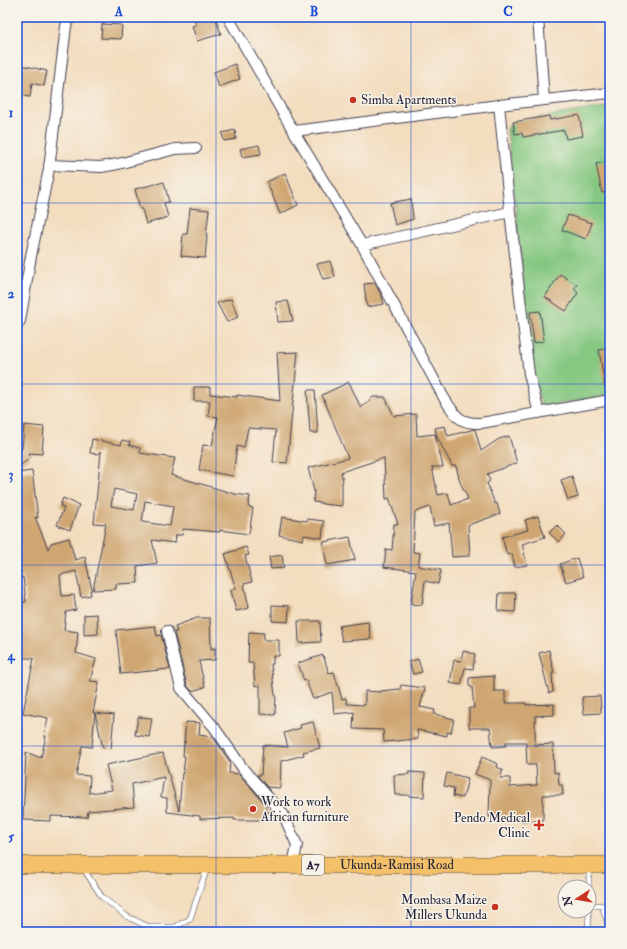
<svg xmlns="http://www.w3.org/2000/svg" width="627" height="949" font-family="'IM FELL Double Pica',serif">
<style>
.green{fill:#85c881;stroke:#54755e}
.building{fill:#cfa671;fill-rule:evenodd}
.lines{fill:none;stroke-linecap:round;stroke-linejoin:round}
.service-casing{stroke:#413e4f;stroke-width:6}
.minor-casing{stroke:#413e4f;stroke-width:12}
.trunk-casing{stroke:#413e4f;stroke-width:18}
.service{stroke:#fff;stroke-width:5}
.minor{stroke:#fff;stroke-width:10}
.trunk{stroke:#f4c16a;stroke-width:17}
.grid{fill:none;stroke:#1d4ed8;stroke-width:1;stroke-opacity:0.55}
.poi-dot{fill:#c8321e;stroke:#f7f3e8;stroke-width:1.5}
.labels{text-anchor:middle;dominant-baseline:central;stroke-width:3;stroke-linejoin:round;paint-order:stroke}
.shield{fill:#f7f3e8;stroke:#62616f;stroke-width:1}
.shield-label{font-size:12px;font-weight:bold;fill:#22223b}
.poi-label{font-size:13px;fill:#22223b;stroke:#f7f3e8;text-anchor:start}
.street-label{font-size:13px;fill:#22223b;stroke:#f7f3e8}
.neatline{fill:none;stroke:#1d4ed8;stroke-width:1.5}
.grid-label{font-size:13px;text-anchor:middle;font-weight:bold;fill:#1d4ed8}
</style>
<rect width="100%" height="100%" fill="#f7f3e8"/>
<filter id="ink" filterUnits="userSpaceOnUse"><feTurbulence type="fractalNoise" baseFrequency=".025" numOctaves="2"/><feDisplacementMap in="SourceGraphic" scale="8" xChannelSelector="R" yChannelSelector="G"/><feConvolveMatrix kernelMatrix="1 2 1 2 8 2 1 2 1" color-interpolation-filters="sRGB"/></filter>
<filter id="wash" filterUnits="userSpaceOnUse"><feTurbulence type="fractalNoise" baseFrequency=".012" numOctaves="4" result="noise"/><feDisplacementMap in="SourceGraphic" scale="16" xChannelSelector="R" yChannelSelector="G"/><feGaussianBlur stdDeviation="0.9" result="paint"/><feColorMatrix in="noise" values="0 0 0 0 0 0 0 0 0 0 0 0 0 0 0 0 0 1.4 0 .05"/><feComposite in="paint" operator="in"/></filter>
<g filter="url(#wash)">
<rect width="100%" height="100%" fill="#f3ddbf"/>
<!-- green -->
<path class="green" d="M610 106V395L542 407 533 374 507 129 513 122Z"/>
<g id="blocks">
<!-- building -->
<path class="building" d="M194 17H211L212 20 216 19 221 34 197 41 192 26 196 25Z
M102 24 122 25 121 39 101 38Z
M17 64 47 71 44 86 32 83 30 97 17 95Z
M235 64 240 79 219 87 214 72Z
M579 115 583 136 566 139 564 130 523 137 522 133 515 134 513 122 549 116 550 120Z
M235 130 236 139 224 141 222 133Z
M259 145 261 154 242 157 240 149Z
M610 161V192L602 193 596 164Z
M285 173 298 205 280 214 267 182Z
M164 182 169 202 164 203 168 217 146 224 142 209H140L135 189Z
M411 199 413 219 395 225 390 203Z
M190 208 209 210 206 236H207L205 258 181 256 183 234H187Z
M568 215 592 223 586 239 562 230Z
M330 261 335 277 323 279 317 264Z
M560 274 577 285 574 289 578 293 566 311 545 297Z
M375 283 382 297 384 304 367 307 364 284Z
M231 299 238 317 227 322 217 303Z
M288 301 293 321 278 322 276 302Z
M540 311 544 341 534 343 530 312Z
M610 348V387H605L599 350Z
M298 352 287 463 273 462 276 430 248 428 244 448 237 446 233 476 199 470 203 445 212 446 218 417 208 416 210 401H194V387H210V394L237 397V395L280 401 277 353Z
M349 382 361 408 373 397H385L394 416 416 414 417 436 435 434 443 467H432L438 495 448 493 451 505 468 499 460 482 456 466H452L437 437 435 428 445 426 448 436 475 429 481 451 499 439 509 436 517 463 487 474 490 481 487 483 495 504 497 503 500 514 468 525 470 556 452 557 449 523 434 526 430 507 415 512 413 552 420 553 418 566 441 570 438 584 425 581 422 605 411 604 416 571 384 567 386 549 392 550 394 524H398L389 498 386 499 384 458 341 472 343 481 342 482V506L322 504V503L313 502 314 491 308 468 348 458 322 395Z
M307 390H315L318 433H310Z
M24 425 44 427 42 454 29 453 30 458 17 468V453L22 449Z
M92 439 121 445 122 440 130 442 129 445 140 448V453L175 458 171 475 235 494 250 496 248 507 253 508 249 534 220 530V532L183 529 182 535H176L175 543 152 540 157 563 137 566 138 583 116 584V589L93 590 106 524 94 523 101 452 100 451 98 454 90 453ZM114 489 137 494 134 510 111 506ZM145 501 173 506 170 526 142 522Z
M32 471 38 518 35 517 48 549 51 543 69 538 75 560 85 557 92 590H90L91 595 81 597 76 571 60 575 62 596 74 595 76 610 66 612 64 630 78 632 76 653 96 659 90 681 99 682 93 713H95L92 747 82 746 76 775 90 776 89 793 112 790 106 765 163 753 179 811 182 773H183L185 756H183L184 742H186H184L186 722 200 723 199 735 213 737 230 762 229 773 239 774 266 805V812H273L274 814V820H234V818L200 819V816L167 812V798L161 797 164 777 132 784 134 807 88 811 87 817 51 816V821L23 820 26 752 41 758 46 736H44L48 718 23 713 34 658H17V603L26 602 23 577 17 578V504L21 503 17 473Z
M572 476 578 497 568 500 561 480Z
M63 498 79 505 70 530 57 525 64 508 60 506Z
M538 516 545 537 522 544 527 565 515 567 512 554 507 555 502 537 528 530 525 520Z
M282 517 307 521 308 519 324 521 322 538 304 535 303 540 279 535Z
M557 525 566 534 559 542 549 533Z
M350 537 355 560 327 565 323 542Z
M246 547 249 555 245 556 252 582 244 584 249 608 236 611 231 590 236 589 225 554Z
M282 555 284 568 271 569 269 557Z
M577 558 583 577 566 582 560 564Z
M499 593H516L515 612 498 611Z
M272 605 289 606 288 622 272 621Z
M97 614 98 634 84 635V615Z
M197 618H210L211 649 215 648V660L199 661 205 687 192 691 187 685 174 632H177L175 626Z
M298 621H320L321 642 299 643Z
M368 622 371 639 342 641 339 626Z
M155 626 157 636 161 635 170 669 121 674 116 630Z
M249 632 264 633 263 640H279V656H273V664H271L275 695H276L275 715 260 714V685L255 686 253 663H248Z
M549 650 554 673H552L553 692 549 693 539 653Z
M463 651 475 654 473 669 465 668 461 685 450 683 454 660 461 661Z
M323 655 329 673 334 672 342 699 346 698 347 704 365 705V691L381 692V691L400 689 401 685 425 688 420 707 435 710 434 714 454 719 451 733 447 732V736L417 730 418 739 384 742 383 730 353 729 354 712 334 714 332 692 313 699 306 680 304 681 298 663Z
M418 659 422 672 413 674 409 662Z
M494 676V691H505V703H526V705L554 704V715L535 716V745L553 744 554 773 558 772 559 785H562L563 795H543V821H519V818L489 817 490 780 475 774 482 757 498 764 497 767 503 770 500 778H510V787L537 785 536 765H527L526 742H506V746L492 747 490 728H469V708H474L472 687 469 686V678Z
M600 696 601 713 584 714 582 697Z
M95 713 114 715 111 749 103 748Z
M138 717 152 718 149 737 135 735Z
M313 722 320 748 303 752 304 755 281 761 280 788 267 787 257 775H261L263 745 288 747 284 733 301 728 300 725Z
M409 772 425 773 424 797 408 796V795H395L394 775 409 774Z
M447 773 468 778 463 798 453 796 454 788 444 786Z"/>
</g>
</g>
<g filter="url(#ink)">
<use href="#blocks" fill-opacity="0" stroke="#413e4f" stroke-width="1"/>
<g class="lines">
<defs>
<path id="service" d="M83 868 102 897 126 916 149 927H175L190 919 207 868
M589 887V868
M589 905 610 906
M602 906 610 929
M588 932 589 911"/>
<path id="minor" d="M228 17 287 120 362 245 444 398C455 415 459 424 481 423L610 400
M538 17 544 100
M294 131 499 105
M49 165 101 167 118 164 175 149 196 148
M510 212 529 374 539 413
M362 245 510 212 499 105 610 93
M17 326 20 321 31 256 49 169 66 26 70 17
M167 631 181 688 214 727 244 770 283 814 297 845 293 865"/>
<g id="trunk">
<path id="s1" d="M17 865H610"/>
</g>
</defs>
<!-- service casing -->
<use href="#service" class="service-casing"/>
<!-- minor casing -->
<use href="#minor" class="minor-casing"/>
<!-- trunk casing -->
<use href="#trunk" class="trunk-casing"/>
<!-- service -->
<use href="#service" class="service"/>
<!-- minor -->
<use href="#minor" class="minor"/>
<!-- trunk -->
<use href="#trunk" class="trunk"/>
</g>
</g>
<!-- grid -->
<path class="grid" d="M216 17V932M411 17V932M17 203H610M17 384H610M17 565H610M17 746H610"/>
<!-- markers -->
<g class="poi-dot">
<circle cx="353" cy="100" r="4"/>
<circle cx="253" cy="809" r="4"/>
<path d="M537 819h4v4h4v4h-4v4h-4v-4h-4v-4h4z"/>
<circle cx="495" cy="907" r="4"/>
</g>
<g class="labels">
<!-- shield labels -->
<rect class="shield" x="302" y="855" width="22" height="20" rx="3"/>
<g class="shield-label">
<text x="313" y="865">A7</text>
</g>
<!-- poi labels -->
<g class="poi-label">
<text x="361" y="100">Simba Apartments</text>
<text x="261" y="802">Work to work<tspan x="261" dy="15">African furniture</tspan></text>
<text x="530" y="818" text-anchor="end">Pendo Medical<tspan x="530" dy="15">Clinic</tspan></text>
<text x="487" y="900" text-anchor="end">Mombasa Maize<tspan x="487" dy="15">Millers Ukunda</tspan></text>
</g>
<!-- street labels -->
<g class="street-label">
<text stroke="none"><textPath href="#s1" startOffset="380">Ukunda-Ramisi Road</textPath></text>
</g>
</g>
<!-- margin -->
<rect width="627" height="949" fill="none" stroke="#f7f3e8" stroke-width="44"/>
<!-- north arrow -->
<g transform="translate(577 899) rotate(258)"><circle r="19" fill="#f7f3e8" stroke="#a29fa3"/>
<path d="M0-3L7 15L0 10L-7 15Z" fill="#c8321e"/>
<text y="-6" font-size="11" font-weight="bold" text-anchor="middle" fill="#22223b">N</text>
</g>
<rect x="22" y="22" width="583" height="905" class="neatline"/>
<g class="grid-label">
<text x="119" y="16">A</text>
<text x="314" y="16">B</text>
<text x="508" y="16">C</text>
<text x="11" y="117">1</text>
<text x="11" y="298">2</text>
<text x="11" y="479">3</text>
<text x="11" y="660">4</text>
<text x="11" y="841">5</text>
</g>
</svg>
